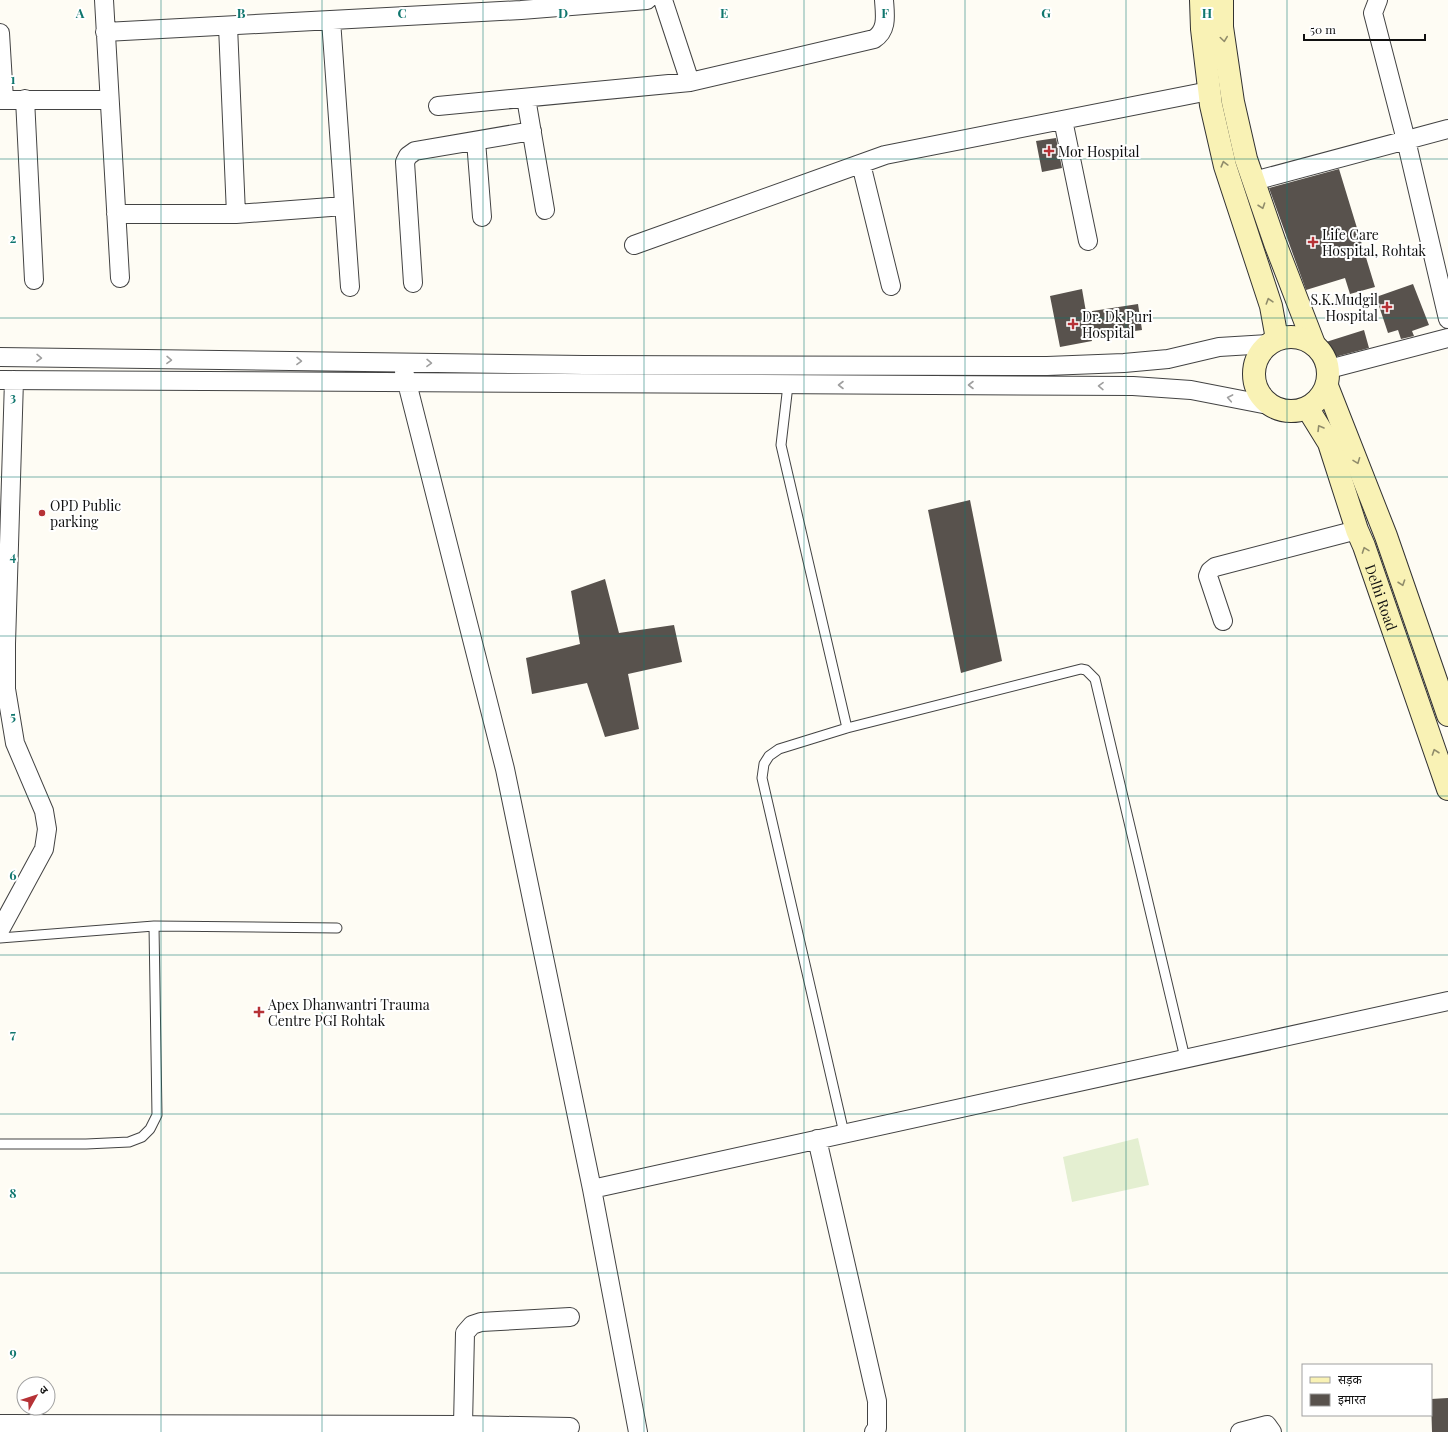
<svg xmlns="http://www.w3.org/2000/svg" width="1448" height="1432" font-family="'Playfair Display','Noto Sans Devanagari',serif">
<style>
.pitch{fill:#e4efd1}
.building{fill:#58524d}
.lines{fill:none;stroke-linecap:round;stroke-linejoin:round}
.service-casing{stroke:#434343;stroke-width:11}
.minor-casing{stroke:#434343;stroke-width:20}
.secondary-casing{stroke:#323232;stroke-width:24}
.service{stroke:#fff;stroke-width:9}
.minor{stroke:#fff;stroke-width:18}
.secondary{stroke:#f9f2b5;stroke-width:22}
.oneway{stroke:#908c6b}
.oneway2{stroke:#9f9f9f}
.grid{fill:none;stroke:#0f766e;stroke-width:1;stroke-opacity:0.55}
.poi-dot{fill:#b63236;stroke:#fff;stroke-width:1.5}
.labels{text-anchor:middle;dominant-baseline:central;stroke-width:4;stroke-linejoin:round;paint-order:stroke}
.poi-label{font-size:14px;fill:#101010;stroke:#fff;text-anchor:start}
.street-label{font-size:14px;fill:#101010;stroke:#fff}
.grid-label{font-size:13px;text-anchor:middle;font-weight:bold;fill:#0f766e;stroke:#fff;stroke-width:4;stroke-linejoin:round;paint-order:stroke}
</style>
<rect width="100%" height="100%" fill="#fefcf4"/>
<!-- pitch -->
<path class="pitch" d="M1138 1138 1149 1185 1072 1202 1063 1157Z"/>
<!-- building -->
<path class="building" d="M1056 138 1062 168 1042 172 1036 141Z
M1339 169 1375 287 1350 294 1345 278 1306 290 1269 188Z
M1413 284 1429 325 1412 331 1414 336 1401 339 1398 330 1388 333 1376 297Z
M1082 289 1086 312 1138 304 1142 330 1091 337 1092 341 1060 347 1050 296Z
M1364 330 1369 348 1331 358 1326 342Z
M970 500 1002 661 961 673 928 510Z
M605 579 619 633 674 625 682 662 628 674 639 729 605 737 587 683 532 694 526 658 580 644 571 591Z
M1448 1398V1432H1432L1431 1399Z"/>
<g class="lines">
<defs>
<path id="service" d="M788 385 781 445 847 728
M0 938 154 926 337 928
M844 1133 762 778 764 764 769 756 779 749 847 728 1081 669 1086 670 1095 679 1185 1058
M0 1144H86L129 1142 142 1137 150 1129 157 1115 154 926"/>
<path id="minor" d="M104 0 120 278
M663 0 690 82
M1378 0 1373 13 1406 140 1448 319
M331 20 350 287
M228 26 236 214
M105 32 521 10 647 0
M0 33 4 99
M526 98 545 210
M25 99 34 280
M0 100H109
M438 106 690 82 874 39C888 30 885 15 884 0
M1063 120 1088 241
M476 141 482 217
M861 164 891 286
M1254 181 1448 129
M116 214H236L344 206
M634 245 885 155 1209 91
M413 283 405 162 408 156 415 151 532 131
M0 357 584 365 1047 366 1124 363 1168 359 1219 347 1268 344
M1329 369 1448 338
M404 371 505 769 592 1189 638 1432
M0 380 1133 386 1191 390 1268 405
M1223 621 1208 576 1210 571 1215 567 1357 530
M0 930 44 849 47 829 44 811 15 743 6 689V644L14 380
M817 1139 877 1401V1428L874 1432
M592 1189 1448 1001
M0 1424 463 1425 570 1427
M463 1425 465 1333 472 1325 481 1322 570 1317
M1240 1432 1267 1425 1272 1432"/>
<g id="secondary">
<path d="M1201 0 1202 29 1211 105 1225 166 1271 306 1277 339"/>
<path d="M1222 0V27L1233 102 1246 159 1275 243 1314 344"/>
<circle cx="1291" cy="374" r="37"/>
<path d="M1327 386 1386 536 1448 715"/>
<path id="s1" d="M1308 409 1329 443 1357 530 1364 546 1448 789"/>
</g>
</defs>
<!-- service casing -->
<use href="#service" class="service-casing"/>
<!-- minor casing -->
<use href="#minor" class="minor-casing"/>
<!-- secondary casing -->
<use href="#secondary" class="secondary-casing"/>
<!-- service -->
<use href="#service" class="service"/>
<!-- minor -->
<use href="#minor" class="minor"/>
<!-- secondary -->
<use href="#secondary" class="secondary"/>
</g>
<!-- one-way arrows -->
<defs><path id="oneway-chevron" d="M-2-3.5L2.5 0L-2 3.5" fill="none" stroke-width="1.6" stroke-linecap="round" stroke-linejoin="round"/></defs>
<g class="oneway">
<use href="#oneway-chevron" transform="translate(1224 39) rotate(82)"/>
<use href="#oneway-chevron" transform="translate(1224 164) rotate(-105)"/>
<use href="#oneway-chevron" transform="translate(1262 206) rotate(71)"/>
<use href="#oneway-chevron" transform="translate(1269 301) rotate(-107)"/>
<use href="#oneway-chevron" transform="translate(1320 428) rotate(-121)"/>
<use href="#oneway-chevron" transform="translate(1357 461) rotate(69)"/>
<use href="#oneway-chevron" transform="translate(1365 550) rotate(-110)"/>
<use href="#oneway-chevron" transform="translate(1402 583) rotate(71)"/>
<use href="#oneway-chevron" transform="translate(1435 752) rotate(-109)"/>
</g>
<g class="oneway2">
<use href="#oneway-chevron" transform="translate(39 358) rotate(1)"/>
<use href="#oneway-chevron" transform="translate(169 360) rotate(1)"/>
<use href="#oneway-chevron" transform="translate(299 361) rotate(1)"/>
<use href="#oneway-chevron" transform="translate(429 363) rotate(1)"/>
<use href="#oneway-chevron" transform="translate(841 385) rotate(-180)"/>
<use href="#oneway-chevron" transform="translate(971 385) rotate(-180)"/>
<use href="#oneway-chevron" transform="translate(1101 386) rotate(-179)"/>
<use href="#oneway-chevron" transform="translate(1230 398) rotate(-169)"/>
</g>
<!-- grid -->
<path class="grid" d="M161 0V1432M322 0V1432M483 0V1432M644 0V1432M804 0V1432M965 0V1432M1126 0V1432M1287 0V1432M0 159H1448M0 318H1448M0 477H1448M0 636H1448M0 796H1448M0 955H1448M0 1114H1448M0 1273H1448"/>
<!-- markers -->
<g class="poi-dot">
<path d="M1047 145h4v4h4v4h-4v4h-4v-4h-4v-4h4z"/>
<path d="M1311 236h4v4h4v4h-4v4h-4v-4h-4v-4h4z"/>
<path d="M1385 301h4v4h4v4h-4v4h-4v-4h-4v-4h4z"/>
<path d="M1071 318h4v4h4v4h-4v4h-4v-4h-4v-4h4z"/>
<circle cx="42" cy="513" r="4"/>
<path d="M257 1006h4v4h4v4h-4v4h-4v-4h-4v-4h4z"/>
</g>
<g class="labels">
<!-- poi labels -->
<g class="poi-label">
<text x="1058" y="151">Mor Hospital</text>
<text x="1322" y="234">Life Care<tspan x="1322" dy="16">Hospital, Rohtak</tspan></text>
<text x="1378" y="299" text-anchor="end">S.K.Mudgil<tspan x="1378" dy="16">Hospital</tspan></text>
<text x="1082" y="316">Dr. Dk Puri<tspan x="1082" dy="16">Hospital</tspan></text>
<text x="50" y="505">OPD Public<tspan x="50" dy="16">parking</tspan></text>
<text x="268" y="1004">Apex Dhanwantri Trauma<tspan x="268" dy="16">Centre PGI Rohtak</tspan></text>
</g>
<!-- street labels -->
<g class="street-label">
<text stroke="none"><textPath href="#s1" startOffset="203">Delhi Road</textPath></text>
</g>
</g>
<g class="grid-label">
<text x="80" y="18">A</text>
<text x="241" y="18">B</text>
<text x="402" y="18">C</text>
<text x="563" y="18">D</text>
<text x="724" y="18">E</text>
<text x="885" y="18">F</text>
<text x="1046" y="18">G</text>
<text x="1207" y="18">H</text>
<text x="13" y="84">1</text>
<text x="13" y="243">2</text>
<text x="13" y="402">3</text>
<text x="13" y="561">4</text>
<text x="13" y="721">5</text>
<text x="13" y="880">6</text>
<text x="13" y="1039">7</text>
<text x="13" y="1198">8</text>
<text x="13" y="1357">9</text>
</g>
<!-- legend -->
<rect x="1302" y="1364" width="130" height="52" fill="#ffffff" stroke="#9f9f9f"/>
<rect x="1310" y="1377" width="20" height="6" fill="#f9f2b5" stroke="#9f9f9f"/>
<text x="1338" y="1384" font-size="12" fill="#101010">सड़क</text>
<rect x="1310" y="1394" width="20" height="12" fill="#58524d" stroke="#9f9f9f"/>
<text x="1338" y="1404" font-size="12" fill="#101010">इमारत</text>
<!-- north arrow -->
<g transform="translate(36 1396) rotate(51)"><circle r="19" fill="#ffffff" stroke="#9f9f9f"/>
<path d="M0-3L7 15L0 10L-7 15Z" fill="#b63236"/>
<text y="-6" font-size="11" font-weight="bold" text-anchor="middle" fill="#101010">उ</text>
</g>
<!-- scale -->
<path d="M1304 34v6h121v-6" fill="none" stroke="#101010" stroke-width="2"/>
<text x="1310" y="34" font-size="12" fill="#101010" stroke="#ffffff" stroke-width="3" paint-order="stroke">50 m</text>
</svg>
